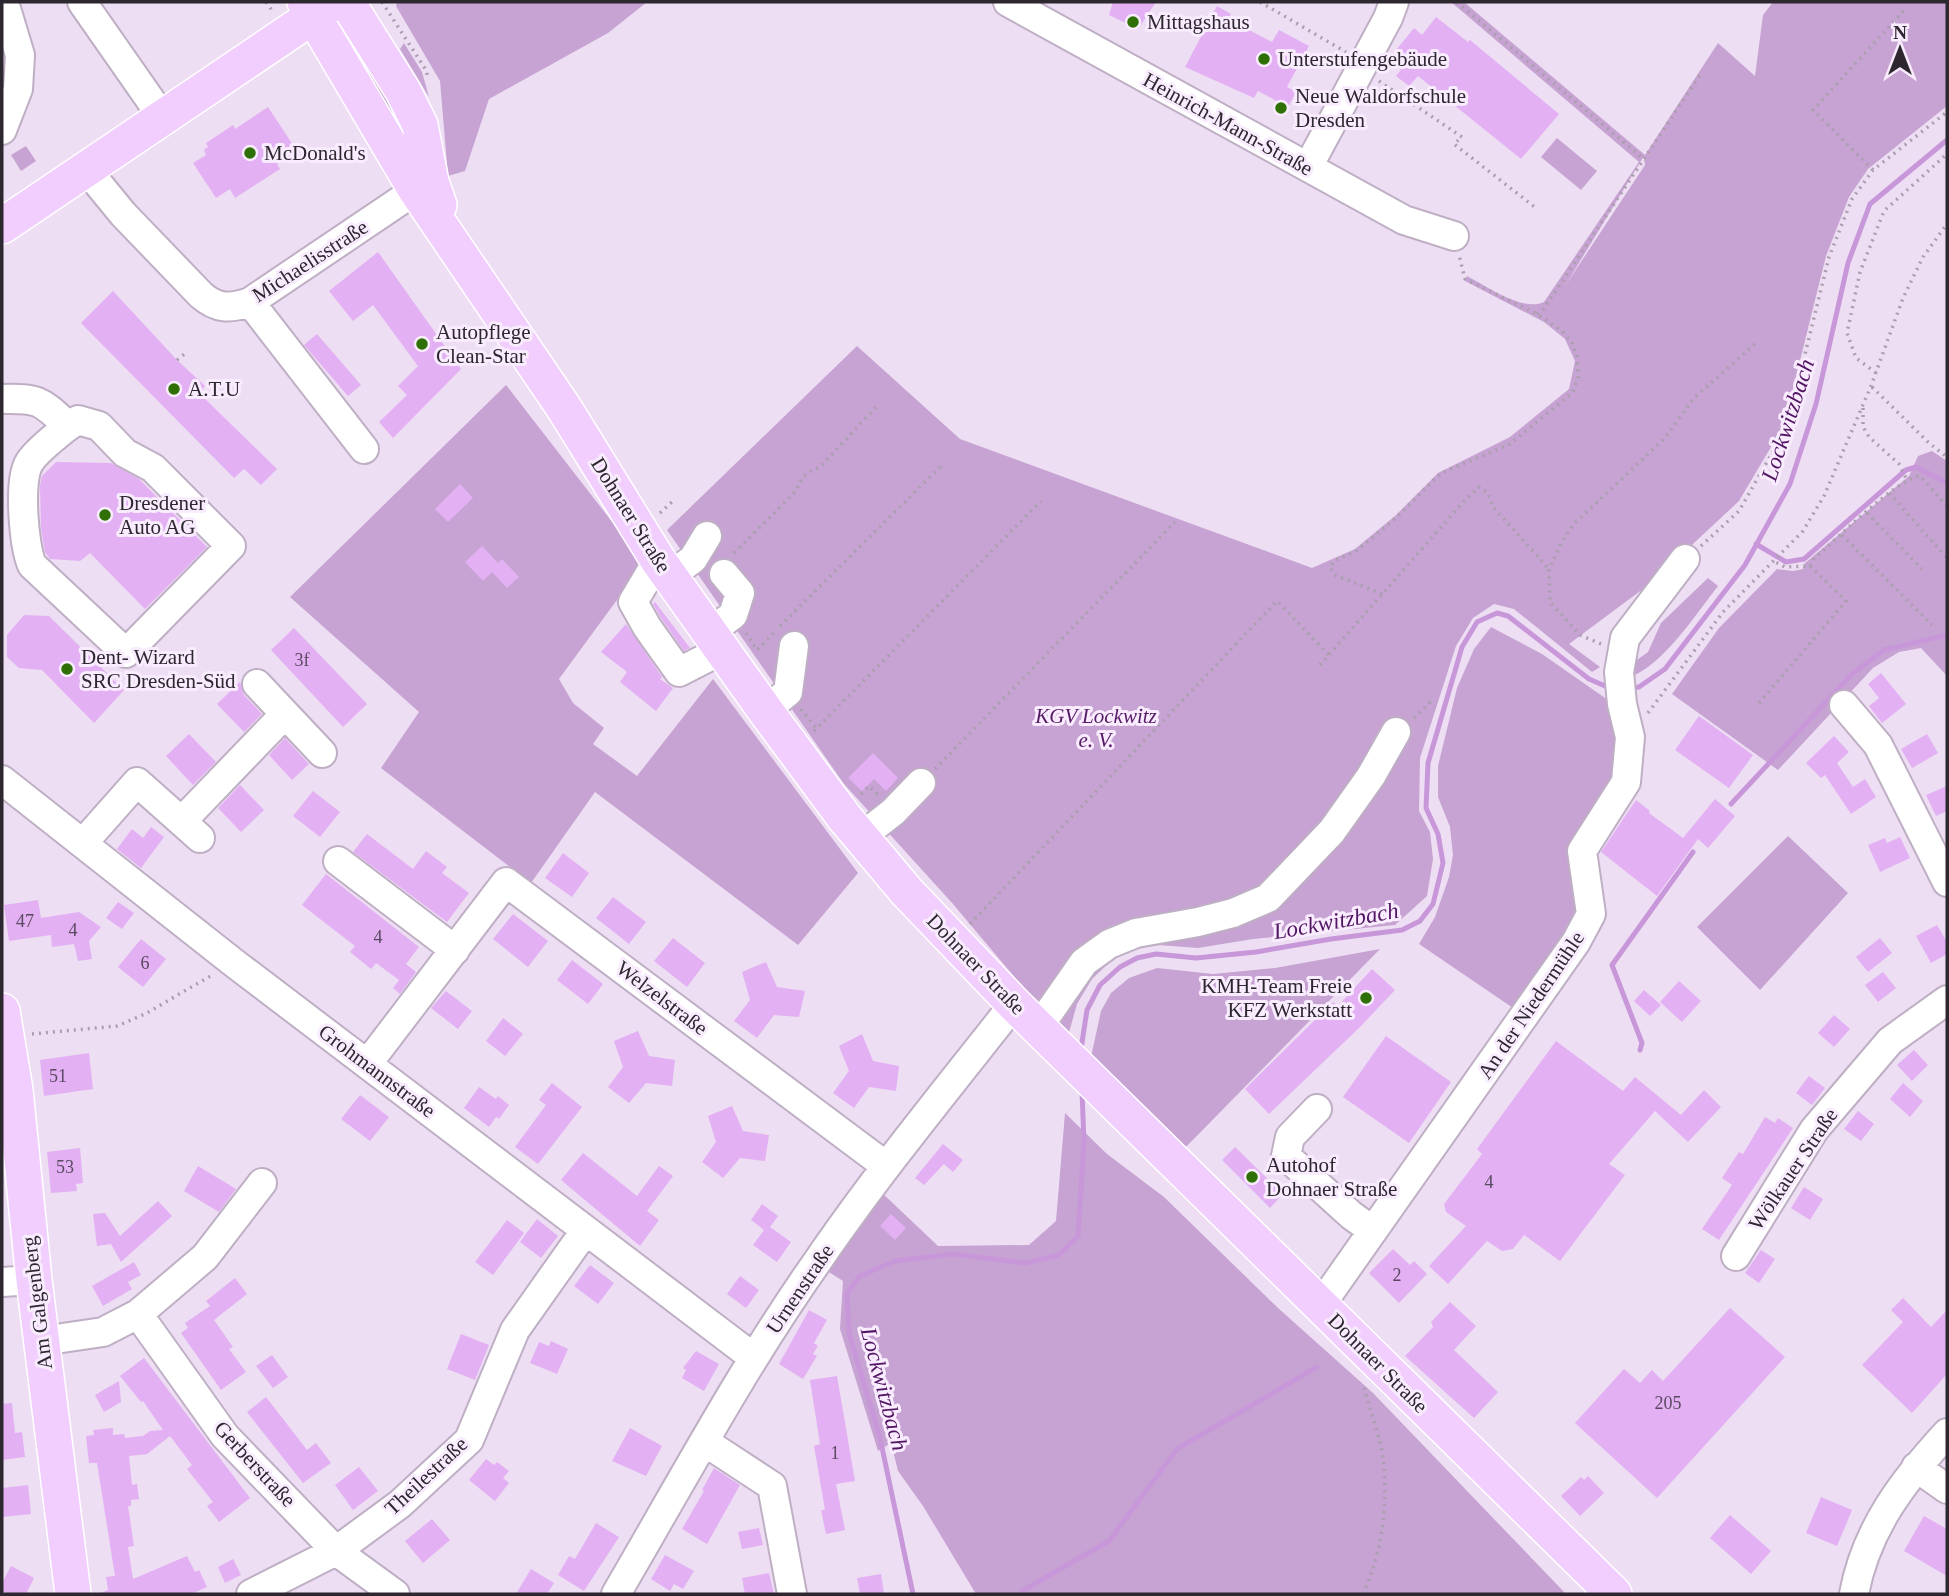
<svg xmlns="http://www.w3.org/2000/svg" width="1949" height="1596" font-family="Georgia,serif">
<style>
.green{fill:#c6a3d2;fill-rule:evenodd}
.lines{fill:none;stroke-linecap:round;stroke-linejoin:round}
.stream{stroke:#c897d9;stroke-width:5}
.building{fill:#e2b0f3}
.minor-casing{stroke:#bfafc4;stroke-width:32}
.major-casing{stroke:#fff;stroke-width:38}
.path{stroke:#ab9eaf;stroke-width:3.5;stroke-dasharray:2 5;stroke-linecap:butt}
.minor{stroke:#fff;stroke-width:28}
.major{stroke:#f1cefd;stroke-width:35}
.poi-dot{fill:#2f7006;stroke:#f9ecfe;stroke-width:2.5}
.labels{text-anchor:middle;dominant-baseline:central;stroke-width:6;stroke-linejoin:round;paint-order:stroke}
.number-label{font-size:18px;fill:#5a4960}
.poi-label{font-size:21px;fill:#2d272f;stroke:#f9ecfe;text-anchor:start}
.street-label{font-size:21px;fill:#2d272f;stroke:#f9ecfe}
.park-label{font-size:21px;font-style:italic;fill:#561a67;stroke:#f9ecfe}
.water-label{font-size:23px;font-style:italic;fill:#511563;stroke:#f9ecfe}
</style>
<rect width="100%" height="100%" fill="#eedef3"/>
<!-- green -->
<path class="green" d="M397 2H647L608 33 489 99 465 171 448 176 440 81 396 6Z
M1451 2H1464L1645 155 1718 43 1755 76 1763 15 1773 2H1947V106L1868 169 1849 197 1826 256 1784 425 1739 501 1651 583 1569 644 1600 667 1592 672 1514 609 1494 604 1473 618 1456 646 1420 758 1419 811 1430 832 1433 859 1427 896 1395 925 1253 939 1198 948 1158 945 1130 950 1112 960 1092 979 1077 1004 1068 1036 1043 1011 953 904 844 784 667 530 857 346 960 439 1312 568 1355 549 1395 516 1438 473 1510 437 1569 389 1575 361 1565 339 1544 322 1465 281 1467 276C1488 287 1523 312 1544 302L1639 162ZM1644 156 1645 165 1565 286Z
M404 43 422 72 429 97 400 49Z
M366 66 405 131 406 149 360 69Z
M1557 138 1597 171 1581 190 1541 157Z
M26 146 36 161 21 171 11 155Z
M506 385 644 563 559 679 573 703 604 728 593 744 637 776 713 679 858 873 798 945 595 792 531 883 381 768 419 712 290 597Z
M1932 451 1947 461V676L1921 648 1899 652 1873 668 1778 770 1672 694 1719 628 1777 569 1793 571 1803 569 1805 563 1909 476 1918 456Z
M1708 578 1718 586C1695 615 1664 665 1628 678L1627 667 1648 652 1661 623Z
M1491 627 1542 654 1618 707 1617 768 1572 845 1584 915 1519 1012 1419 944 1435 917 1449 877 1453 855 1450 827 1438 797V766L1457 688 1474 649Z
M1788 836 1848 893 1760 990 1697 927Z
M1380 949 1182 1151 1091 1057 1101 1011 1111 993 1129 978 1157 968 1213 974 1275 968Z
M1065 1113 1107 1154 1164 1197 1278 1308 1373 1393 1566 1594H976L923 1506 898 1471 891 1443 878 1451 840 1329 843 1281 821 1267 880 1191 938 1246 1029 1245 1056 1221Z"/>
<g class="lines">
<!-- stream -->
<path class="stream" d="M1756 544 1786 562 1804 559 1906 470 1916 467 1947 483
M1628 688 1639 687 1665 669 1745 565 1790 484 1816 404 1848 263 1870 204 1947 140
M1731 804 1853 673 1884 650 1947 635
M1081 1049 1087 1010 1100 985 1120 967 1137 958 1156 954 1196 958 1256 952 1331 939 1402 930 1420 921 1433 904 1443 863 1438 834 1426 808 1428 763 1462 647 1477 622 1497 613 1508 616 1589 679 1612 689
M1640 1050 1642 1043 1612 965 1693 852
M913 1594 880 1438 849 1333 847 1293 860 1276 895 1261 953 1254 1025 1263 1059 1255 1078 1236 1084 1142 1082 1091
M1022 1594V1591L1109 1541 1177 1449 1317 1367"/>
</g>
<!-- building -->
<path class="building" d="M1113 2H1156L1138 29 1109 15Z
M1217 6 1231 14 1228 19 1272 42 1279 30 1309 46 1287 87 1296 92 1288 107 1258 91 1254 98 1185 67Z
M1436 17 1468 42 1470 40 1559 114 1521 159 1418 76 1409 86 1396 76 1401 70 1388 60 1414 28 1422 35Z
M268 107 297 151 277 164 280 169 235 198 230 189 216 198 193 163 206 155 204 150 208 147 206 143 233 125 235 129Z
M378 252 461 369 393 438 379 422 407 395 398 386 418 366 373 305 353 321 329 291Z
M113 291 177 360 205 386 199 393 277 469 261 485 244 469 234 478 81 323Z
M317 334 361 385 348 396 304 345Z
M56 462 111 463 139 479 207 547 145 609 90 553 80 561 50 559 45 552 41 528 40 486 42 476Z
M460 484 473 498 448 522 435 509Z
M482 546 498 563 502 559 519 577 507 588 492 572 483 581 465 562Z
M655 602 690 648 684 651 661 618 653 604Z
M24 615 49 616 124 690 94 723 42 670 19 668 7 657V635Z
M626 624 662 677 660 679 673 688 656 711 620 682 627 672 601 652Z
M294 628 367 704 343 727 271 650Z
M1881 673 1906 704 1882 723 1869 706 1879 698 1868 684Z
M240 682 244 695 262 714 244 732 217 704Z
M1699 716 1753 755 1729 788 1675 750Z
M189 734 216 762 193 785 166 756Z
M1927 734 1938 753 1912 768 1901 749Z
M1834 736 1849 752 1837 763 1853 787 1865 779 1876 797 1851 814 1825 775 1821 778 1806 763Z
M285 738 309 764 292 780 269 755Z
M873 753 898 778 886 791 874 779 862 791 848 778Z
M240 785 264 810 241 832 218 808Z
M1947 786V811L1936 816 1926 795Z
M313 791 340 812 320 837 293 816Z
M1715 799 1735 816 1708 848 1698 839 1657 896 1601 852 1636 800 1650 811 1649 813 1683 838Z
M151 827 164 837 141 868 117 849 132 829 143 838Z
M367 834 413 869 426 851 447 867 442 873 469 893 447 922 353 852Z
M1900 837 1910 858 1880 872 1868 845 1885 838 1887 843Z
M563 853 589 873 572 897 545 878Z
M326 874 419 947 406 964 416 972 400 994 393 988 399 980 376 963 371 969 350 952 355 946 302 905Z
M613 897 646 922 629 944 596 918Z
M38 900 41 918 79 912 101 927 89 941 92 959 78 961 74 944 52 947 51 935 9 941 4 905Z
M118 902 134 913 122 929 106 918Z
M513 914 548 941 528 967 493 939Z
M1937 925 1947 942V954L1931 963 1916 936Z
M673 938 705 963 687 987 654 961Z
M1880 938 1892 953 1868 972 1856 957Z
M141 939 166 959 143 987 118 967Z
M572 960 603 984 588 1004 557 980Z
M766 962 777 987 805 991 799 1017 774 1015 757 1038 734 1021 750 1000 742 972Z
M1372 969 1395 990 1360 1027 1269 1114 1245 1089 1333 1002 1338 1006Z
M1883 972 1896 988 1878 1002 1865 985Z
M1679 981 1701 1001 1682 1022 1660 1002Z
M1644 990 1661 1005 1650 1016 1634 1001Z
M446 991 472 1011 458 1029 431 1008Z
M1834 1015 1850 1029 1834 1047 1818 1033Z
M503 1018 523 1034 505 1056 486 1041Z
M638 1031 649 1056 675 1060 672 1086 646 1083 629 1103 608 1087 623 1067 614 1041Z
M862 1034 873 1061 899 1066 896 1091 869 1087 854 1108 833 1093 849 1071 839 1046Z
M1386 1036 1451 1082 1409 1143 1343 1097Z
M1556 1041 1623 1091 1635 1077 1681 1115 1704 1090 1721 1107 1688 1142 1655 1111 1609 1164 1625 1175 1560 1261 1524 1235 1513 1249 1502 1251 1487 1241 1448 1284 1429 1266 1466 1226 1446 1212 1444 1204 1482 1154 1477 1149Z
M1914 1050 1928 1065 1912 1081 1897 1065Z
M89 1053 93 1089 44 1096 40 1060Z
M1809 1076 1825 1088 1812 1105 1796 1093Z
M552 1083 582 1107 538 1164 515 1147 546 1105 539 1100Z
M1903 1083 1923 1101 1910 1117 1890 1099Z
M479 1087 496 1099 498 1096 509 1105 499 1119 496 1117 489 1127 464 1108Z
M360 1095 389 1117 370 1141 341 1119Z
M732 1106 743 1131 769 1135 765 1161 740 1158 723 1178 702 1162 716 1142 708 1116Z
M1858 1111 1874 1124 1861 1141 1844 1129Z
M1765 1117 1775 1123 1778 1118 1793 1128 1719 1240 1702 1229 1732 1185 1722 1178 1739 1152 1743 1154Z
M943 1144 963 1160 953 1172 944 1164 924 1185 915 1178Z
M1235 1147 1283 1194 1270 1208 1222 1160Z
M80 1148 83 1183 76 1184 77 1191 51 1193 47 1152Z
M583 1153 637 1196 659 1166 673 1176 647 1211 659 1220 640 1246 561 1180Z
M198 1166 236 1189 219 1212 184 1191Z
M1804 1187 1823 1199 1810 1220 1791 1208Z
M158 1201 172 1216 121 1262 111 1244 97 1246 93 1214 105 1213 120 1236Z
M762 1204 778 1216 770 1227 791 1242 777 1262 753 1245 764 1230 751 1220Z
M891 1214 906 1228 895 1240 880 1226Z
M537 1219 558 1236 541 1258 520 1242Z
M507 1220 524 1233 493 1275 475 1262Z
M1393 1249 1410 1265 1414 1261 1427 1274 1399 1303 1369 1273Z
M1761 1250 1775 1259 1759 1283 1745 1273Z
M134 1262 141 1275 128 1282 132 1289 103 1306 92 1286Z
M590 1265 614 1283 598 1304 574 1286Z
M740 1276 759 1290 746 1308 727 1294Z
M235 1278 247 1294 214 1320 233 1347 229 1349 246 1372 221 1390 181 1333 188 1328 185 1323 210 1306 206 1301Z
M1903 1298 1931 1327 1947 1310V1374L1912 1413 1862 1365 1903 1322 1891 1310Z
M1450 1302 1476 1326 1454 1350 1498 1392 1474 1418 1405 1356 1433 1327 1431 1322Z
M1730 1308 1785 1357 1657 1498 1575 1423 1624 1369 1640 1383 1652 1370 1663 1381Z
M809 1310 827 1320 814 1343 818 1346 813 1354 817 1356 803 1379 779 1364Z
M461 1334 489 1345 475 1380 447 1369Z
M551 1341 568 1349 557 1374 530 1363 539 1342 549 1346Z
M696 1351 719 1364 704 1391 682 1378 686 1370 683 1368Z
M272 1355 288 1377 273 1388 256 1366Z
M144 1358 250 1498 219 1522 207 1506 213 1502 187 1469 192 1465 170 1436 147 1454 129 1456 132 1485 137 1484 139 1499 131 1500V1506H128L134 1546 128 1547 133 1579 187 1556 195 1572 199 1570 207 1587 191 1594H98L108 1590 106 1577 115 1576 97 1463H89L86 1436 94 1435 93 1430 113 1428V1435L124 1434 125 1438 143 1436 150 1431 163 1430 143 1401 141 1402 120 1376Z
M837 1376 855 1481 836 1484 845 1530 826 1534 821 1510H825L814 1446 820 1444 810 1380Z
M119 1381 121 1402 104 1412 95 1395Z
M266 1397 307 1450 316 1443 331 1463 303 1483 247 1412Z
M12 1403 15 1433 22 1432 25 1457 2 1460V1404Z
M630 1428 662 1446 646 1476 612 1461Z
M486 1459 494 1465 497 1462 509 1471 503 1478 509 1483 495 1501 469 1480Z
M359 1467 378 1491 353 1510 335 1485Z
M714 1468 740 1485 707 1544 682 1529 704 1491 702 1490Z
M1588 1476 1604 1493 1580 1516 1561 1496 1581 1477 1584 1480Z
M28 1485 31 1514 2 1517V1488Z
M1821 1497 1852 1510 1837 1546 1806 1533Z
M1730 1515 1771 1551 1751 1574 1710 1538Z
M1924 1516 1947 1529V1576L1904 1551Z
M432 1519 450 1540 423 1563 405 1541Z
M596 1523 619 1537 584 1591 558 1575 569 1556 575 1559Z
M759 1528 763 1545 742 1549 738 1532Z
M665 1555 694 1571 683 1589 674 1584 670 1591 651 1579Z
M233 1559 241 1575 225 1583 218 1567Z
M11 1566 34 1578 26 1594H8L2 1591V1583Z
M531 1569 554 1583 547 1594H516Z
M769 1573 774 1594H745L742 1578Z
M881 1574 884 1594H860L857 1578Z"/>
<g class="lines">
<defs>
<path id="minor" d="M82 2 163 118
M1008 2 1404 220 1454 236
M2 130 18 89 20 55 4 2
M1308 167 1388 18 1394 2
M87 170 123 214 201 295C217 309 230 309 250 302L416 190
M250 302 364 449
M2 399C40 398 41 401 68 426
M78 420 99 426 125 453 153 468 231 546 126 653 32 565C24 547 18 481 29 463 35 452 67 426 78 420Z
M658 560 633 602 647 627 679 672 722 650
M670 576 693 559 707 536
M710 632 733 615 740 593 724 574
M257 684 322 753
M1844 705 1878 745 1947 882
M765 711 788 692 794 646
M2 780 234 963 754 1358
M182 821 285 714
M861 837 893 812 921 783
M83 843 137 782 200 838
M338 861 455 950
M1038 1028 1084 962 1109 944 1136 933 1198 922 1233 913 1268 898 1332 831 1371 776 1396 732
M368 1063 506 882 886 1166
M1317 1109 1290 1137 1286 1156 1351 1215 1373 1231
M1736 1256 1814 1130 1890 1041 1947 1000
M2 1282 34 1280
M1320 1306 1576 942 1591 914 1582 851 1626 782 1630 737 1622 704 1619 672 1625 638 1685 559
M138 1314 225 1436 336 1551 395 1594
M42 1341 103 1332 138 1314 205 1257 262 1183
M705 1442 772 1486 792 1594
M1916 1467 1947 1489
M251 1594 336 1551 400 1504 469 1440 515 1330 585 1231
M616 1594C681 1483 743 1367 817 1262 878 1173 947 1089 1014 1004
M1854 1594C1866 1529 1903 1481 1947 1433"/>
<path id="major" d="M305 2 416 190 564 408 658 560 767 713 844 817 907 892 1014 1004 1614 1594
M347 2 403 91 420 125 431 182 439 205
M2 226 334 2
M2 1011 15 1090 34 1280 73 1594"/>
</defs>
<!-- minor casing -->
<use href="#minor" class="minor-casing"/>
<!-- major casing -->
<use href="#major" class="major-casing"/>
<!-- path -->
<path class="path" d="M266 2 274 13
M382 2 426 70 428 78
M1260 2 1346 52
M1457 2 1645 160
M1379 81 1462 137 1454 144 1536 208
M1873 170 1813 110 1906 8
M1537 314 1543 310 1700 75
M177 360 187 352
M1876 373 1856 358 1847 333 1860 272 1884 211 1947 154
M1872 387 1929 443 1947 457
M1863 408V427L1869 437 1899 464 1907 480
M1889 493 1947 558
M660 513 673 501
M1867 513 1922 569
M1842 535 1932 625
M1701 546 1739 511 1787 427 1829 257 1852 199 1873 170 1947 112
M734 553 796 491C800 479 806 471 819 468L879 404
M1810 566 1814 559C1833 542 1899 477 1920 476L1947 506
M1382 594 1335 575 1330 567 1334 561 1356 551 1397 517 1441 473 1510 444 1573 392 1578 377 1577 357 1572 343 1562 331 1537 314 1465 279 1459 255
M780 626 943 464
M746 633 757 650 775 632
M1601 644 1580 635 1550 602 1549 570 1562 541 1575 523 1665 438 1694 398 1757 342
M1320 665 1464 501 1479 487 1488 493 1493 507 1549 569
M1759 703 1846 601 1810 566 1785 567 1775 562
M801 709 817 729
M1648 713 1723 612 1803 531 1824 496 1871 386 1903 298 1923 257 1947 224
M1414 718 1431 701
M814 731 1041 501
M935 769 1175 522
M861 794 869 786 878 795
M970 924 1277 601 1329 655
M32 1034 117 1026 145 1014 214 974
M1363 1594C1382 1552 1387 1512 1384 1466 1382 1440 1370 1412 1364 1387"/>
<!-- minor -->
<use href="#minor" class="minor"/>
<!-- major -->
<use href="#major" class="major"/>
</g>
<!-- markers -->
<g class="poi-dot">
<circle cx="1133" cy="22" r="7"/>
<circle cx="1264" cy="59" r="7"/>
<circle cx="1281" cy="108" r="7"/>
<circle cx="250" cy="153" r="7"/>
<circle cx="422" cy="344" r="7"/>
<circle cx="174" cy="389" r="7"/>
<circle cx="105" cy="515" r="7"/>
<circle cx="67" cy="669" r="7"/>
<circle cx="1366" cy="998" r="7"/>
<circle cx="1252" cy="1177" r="7"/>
</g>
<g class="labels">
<!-- number labels -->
<g class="number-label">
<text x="302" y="660">3f</text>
<text x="25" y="921">47</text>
<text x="73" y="930">4</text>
<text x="378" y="937">4</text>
<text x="145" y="963">6</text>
<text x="58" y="1076">51</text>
<text x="65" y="1167">53</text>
<text x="1489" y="1182">4</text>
<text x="1397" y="1275">2</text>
<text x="1668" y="1403">205</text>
<text x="835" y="1453">1</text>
</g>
<!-- poi labels -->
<g class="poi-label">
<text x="1147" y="22">Mittagshaus</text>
<text x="1278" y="59">Unterstufengebäude</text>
<text x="1295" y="96">Neue Waldorfschule<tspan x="1295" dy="24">Dresden</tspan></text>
<text x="264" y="153">McDonald's</text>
<text x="436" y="332">Autopflege<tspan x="436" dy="24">Clean-Star</tspan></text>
<text x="188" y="389">A.T.U</text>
<text x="119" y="503">Dresdener<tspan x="119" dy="24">Auto AG</tspan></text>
<text x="81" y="657">Dent- Wizard<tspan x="81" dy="24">SRC Dresden-Süd</tspan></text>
<text x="1352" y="986" text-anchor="end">KMH-Team Freie<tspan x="1352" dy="24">KFZ Werkstatt</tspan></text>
<text x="1266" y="1165">Autohof<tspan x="1266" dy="24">Dohnaer Straße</tspan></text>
</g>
<!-- street labels -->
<g class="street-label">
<text transform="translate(1228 124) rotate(29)">Heinrich-Mann-Straße</text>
<text transform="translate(310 261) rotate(-33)">Michaelisstraße</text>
<text transform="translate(631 515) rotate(58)">Dohnaer Straße</text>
<text transform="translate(976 964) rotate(46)">Dohnaer Straße</text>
<text transform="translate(662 998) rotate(37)">Welzelstraße</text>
<text transform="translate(1531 1005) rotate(-56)">An der Niedermühle</text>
<text transform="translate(377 1071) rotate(37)">Grohmannstraße</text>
<text transform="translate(1793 1169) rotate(-56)">Wölkauer Straße</text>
<text transform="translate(800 1289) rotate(-56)">Urnenstraße</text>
<text transform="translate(37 1303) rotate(-97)">Am Galgenberg</text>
<text transform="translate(1378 1363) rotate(45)">Dohnaer Straße</text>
<text transform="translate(255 1464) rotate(47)">Gerberstraße</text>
<text transform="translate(426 1476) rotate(-43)">Theilestraße</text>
</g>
<!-- park labels -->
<g class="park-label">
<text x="1096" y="716">KGV Lockwitz<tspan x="1096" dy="24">e. V.</tspan></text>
</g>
<!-- water labels -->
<g class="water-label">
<text transform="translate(1788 420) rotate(-72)">Lockwitzbach</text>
<text transform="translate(1336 921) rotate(-10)">Lockwitzbach</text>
<text transform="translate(884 1389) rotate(75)">Lockwitzbach</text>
</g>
</g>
<!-- border -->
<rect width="1949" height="1596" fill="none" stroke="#2d272f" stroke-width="7"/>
<!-- north arrow -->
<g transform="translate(1900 49)" stroke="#f9ecfe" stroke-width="5" paint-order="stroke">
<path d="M0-5L12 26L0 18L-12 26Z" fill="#2d272f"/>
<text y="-10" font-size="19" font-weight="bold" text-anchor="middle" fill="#2d272f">N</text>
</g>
</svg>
